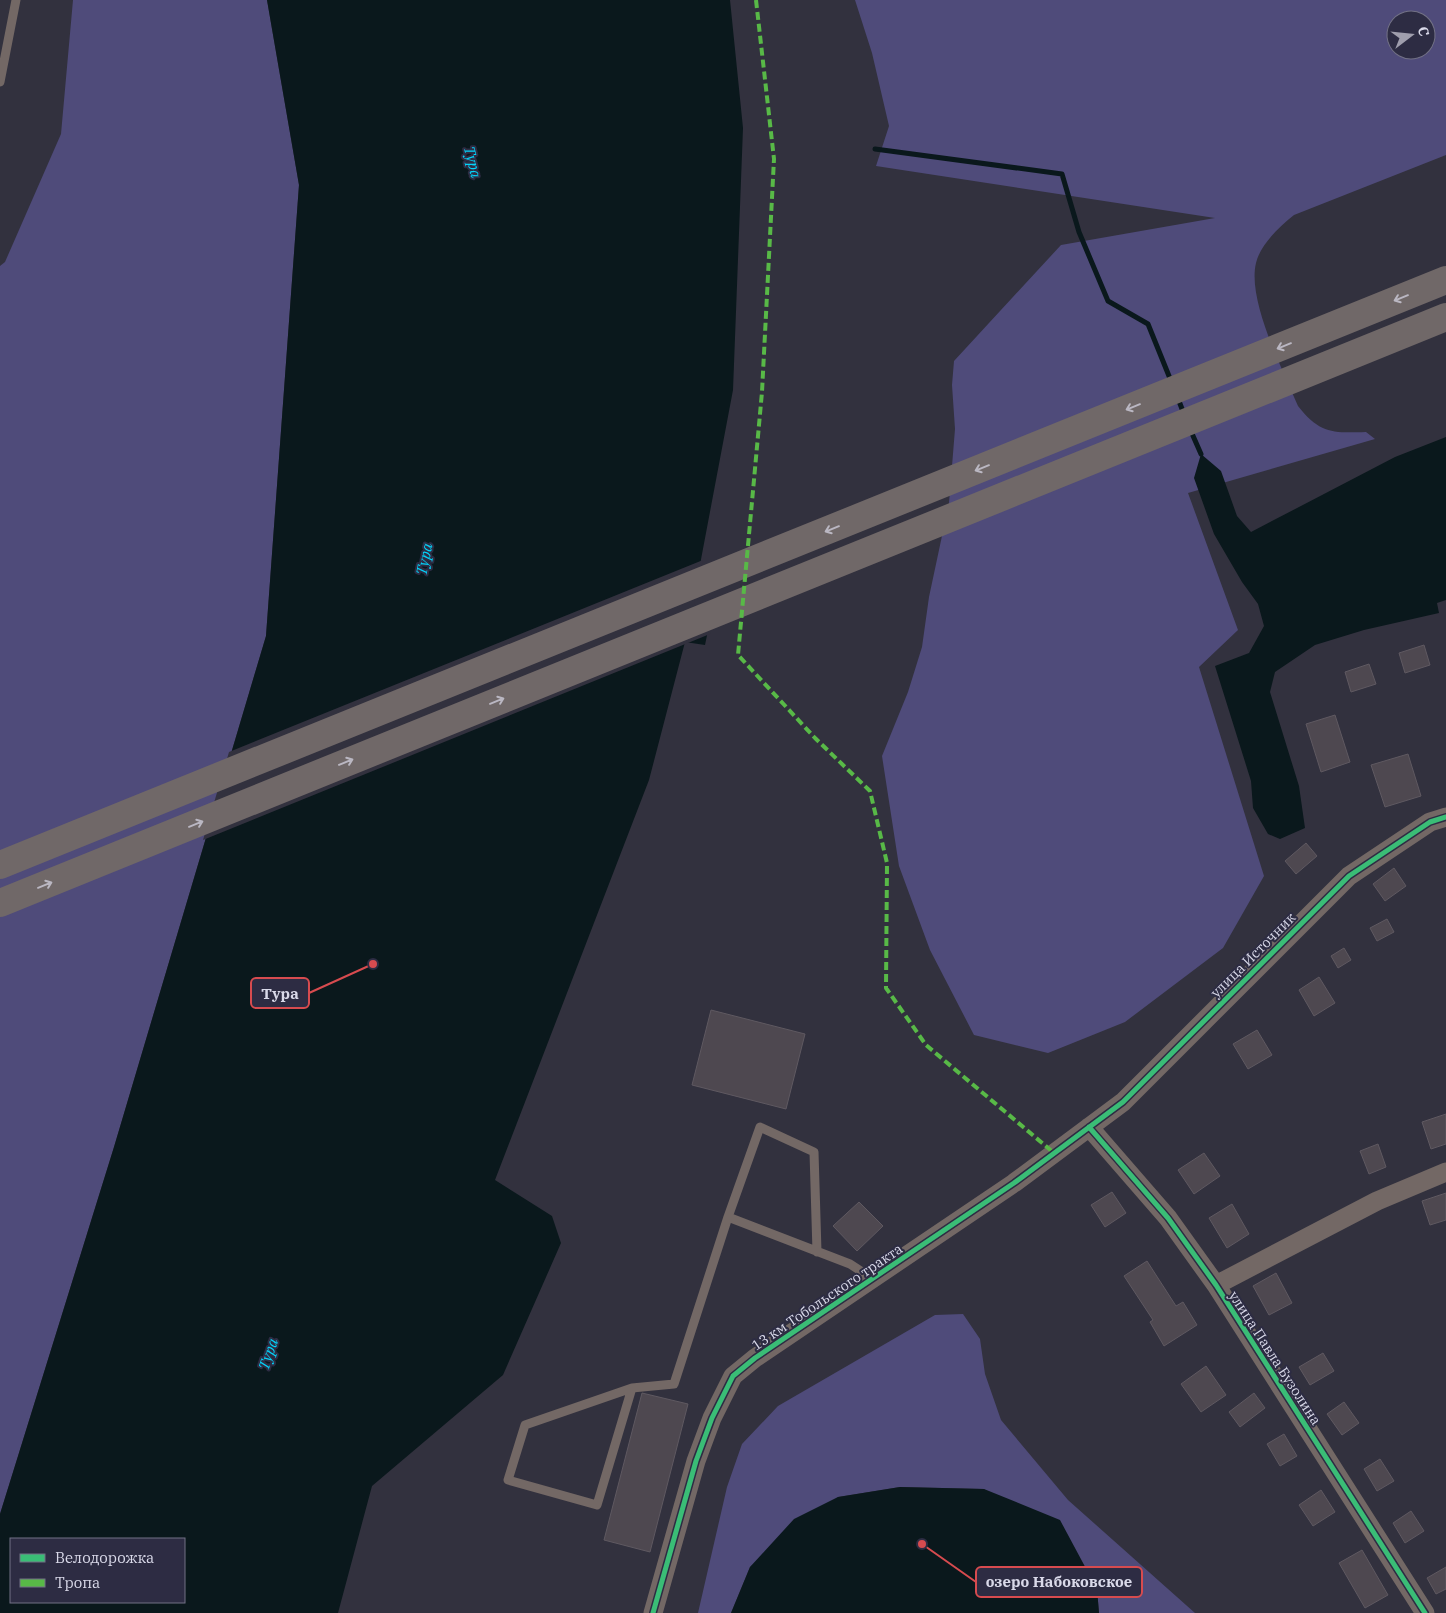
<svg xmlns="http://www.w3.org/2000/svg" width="1446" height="1613" font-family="'IBM Plex Serif',serif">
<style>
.green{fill:#4f4b7a;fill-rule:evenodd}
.water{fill:#0a181c;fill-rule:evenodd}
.pier{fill:#32313e}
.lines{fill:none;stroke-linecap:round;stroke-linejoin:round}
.stream{stroke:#0a181c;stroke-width:5}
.building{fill:#4e4850;stroke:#5f5961}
.service{stroke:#736865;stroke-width:9}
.minor{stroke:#736865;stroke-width:19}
.trunk{stroke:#706868;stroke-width:28}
.quiet{stroke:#58b947;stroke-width:4;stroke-dasharray:8 4;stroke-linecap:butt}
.cycleway-casing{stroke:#2d2c43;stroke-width:8}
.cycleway{stroke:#3abd76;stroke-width:5}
.oneway{stroke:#bab7c2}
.labels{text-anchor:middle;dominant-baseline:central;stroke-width:4;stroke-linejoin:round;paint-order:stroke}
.street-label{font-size:14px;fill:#d9d9e9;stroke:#2d2c43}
.water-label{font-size:15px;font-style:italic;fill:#03d4fa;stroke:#2d2c43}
.leader{fill:none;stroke:#d74b4f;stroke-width:2}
.callout-dot{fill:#d74b4f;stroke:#2d2c43;stroke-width:2}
.callout{fill:#2d2c43;stroke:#d74b4f;stroke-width:2}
.callout-label{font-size:15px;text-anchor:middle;font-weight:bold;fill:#d9d9e9}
</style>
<rect width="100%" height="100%" fill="#32313e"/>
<!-- green -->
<path class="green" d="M73 0H267L299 185 266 636 114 1147 0 1514V266L5 262 61 134Z
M855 0H1446V155L1294 215C1280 226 1260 245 1256 263 1247 300 1283 370 1298 406 1320 434 1333 433 1366 432L1375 439 1188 493 1238 630 1199 667 1264 876 1223 948 1125 1022 1048 1053 974 1035 930 950 899 866 882 756 908 692 922 647 929 597 949 503 955 429 952 385 954 361 1061 245 1215 218 876 166 889 126 872 53ZM1396 20H1426V50H1396Z
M963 1314 980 1339 985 1374 1001 1420 1068 1500 1195 1613H1099L1097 1589 984 1489 900 1487 838 1497 750 1567 731 1613H698L727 1487 742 1444 778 1406 935 1315Z"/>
<!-- water -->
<path class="water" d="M267 0H730L743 128 733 390 692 607 712 611 705 645 685 642 649 780 495 1180 552 1216 561 1243 503 1375 372 1486 338 1613H0V1514L114 1147 266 636 299 185ZM11 1539H184V1602H11Z
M1446 437V600L1437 603 1439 613 1364 630 1315 645 1275 672 1270 692 1299 786 1305 828 1280 839 1268 834 1253 808 1251 781 1215 666 1249 653 1264 626 1258 604 1242 582 1214 534 1194 478 1201 454 1221 471 1237 516 1251 532 1395 457Z
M900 1487 984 1489 1060 1520 1097 1589 1099 1613H731L750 1567 794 1519 838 1497Z"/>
<!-- pier -->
<path class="pier" d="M703 560 694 605 713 608 715 611 710 634 203 840 229 752Z"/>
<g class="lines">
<!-- stream -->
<path class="stream" d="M875 149 1062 174 1079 232 1108 301 1148 324 1171 381
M1177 396 1184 414
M1190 429 1201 454"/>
</g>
<!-- building -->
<path class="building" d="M1424 645 1430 665 1405 673 1399 653Z
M1369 664 1376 684 1351 692 1345 672Z
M1335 715 1350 762 1321 772 1306 724Z
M1408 754 1421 796 1385 807 1371 765Z
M1306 843 1317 856 1296 874 1285 861Z
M1394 868 1406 886 1385 901 1373 884Z
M1387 919 1394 932 1377 941 1370 928Z
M1344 948 1351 960 1338 968 1331 956Z
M1319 977 1335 1003 1314 1016 1299 990Z
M711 1010 805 1034 786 1109 692 1085Z
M1257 1030 1272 1055 1248 1069 1233 1044Z
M1446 1114V1144L1431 1149 1422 1122Z
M1378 1144 1386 1167 1369 1174 1360 1151Z
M1204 1153 1220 1176 1194 1194 1178 1170Z
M1112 1192 1126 1213 1105 1227 1091 1205Z
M1446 1193V1220L1430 1225 1422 1201Z
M859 1202 883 1226 857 1251 833 1226Z
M1232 1204 1249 1234 1227 1248 1209 1218Z
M1147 1261 1176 1306 1183 1302 1197 1325 1164 1346 1150 1322 1153 1320 1124 1276Z
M1276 1273 1292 1303 1269 1315 1253 1286Z
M1323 1353 1334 1371 1310 1385 1299 1367Z
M1206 1366 1226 1395 1201 1412 1181 1384Z
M642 1393 688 1404 650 1552 604 1540Z
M1254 1393 1265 1408 1240 1427 1229 1412Z
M1344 1402 1359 1423 1342 1435 1327 1414Z
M1284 1434 1297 1456 1280 1466 1267 1444Z
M1380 1459 1394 1481 1377 1491 1364 1469Z
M1321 1490 1335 1512 1313 1526 1299 1505Z
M1411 1511 1424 1531 1405 1543 1393 1523Z
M1362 1550 1388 1595 1365 1608 1339 1563Z
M1446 1567V1589L1436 1594 1427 1578Z"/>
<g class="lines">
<!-- service -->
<path class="service" d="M0 82 16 0
M728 1217 760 1127 814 1152 817 1252
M632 1388 597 1505 508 1480 525 1425 632 1388 674 1384 728 1217 850 1264 873 1279"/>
<!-- minor -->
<path class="minor" d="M1089 1127 1168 1218 1216 1285 1425 1613
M1216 1285 1377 1201 1446 1172
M653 1613 696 1461 712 1418 733 1376 755 1358 1014 1183 1123 1102 1349 876 1430 822 1446 817"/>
<!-- trunk -->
<path class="trunk" d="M0 865 1446 280
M0 903 1446 317"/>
<!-- quiet -->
<path class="quiet" d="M756 0 774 159 762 392 738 655 815 738 870 791 887 863 886 988 926 1045 1054 1153"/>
<defs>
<path id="cycleway" d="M1089 1127 1168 1218 1216 1285 1425 1613
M653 1613 696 1461 712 1418 733 1376 755 1358 1014 1183 1123 1102 1349 876 1430 822 1446 817"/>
</defs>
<!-- cycleway casing -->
<use href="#cycleway" class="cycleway-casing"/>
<!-- cycleway -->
<use href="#cycleway" class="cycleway"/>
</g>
<!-- one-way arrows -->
<defs><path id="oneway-shaft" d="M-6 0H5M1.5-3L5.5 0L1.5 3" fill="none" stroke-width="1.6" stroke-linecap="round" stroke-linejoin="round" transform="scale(1.25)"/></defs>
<g class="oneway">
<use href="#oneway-shaft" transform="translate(1401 298) rotate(158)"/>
<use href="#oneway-shaft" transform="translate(1284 346) rotate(158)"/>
<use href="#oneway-shaft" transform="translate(1133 407) rotate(158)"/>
<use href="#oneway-shaft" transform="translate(982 468) rotate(158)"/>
<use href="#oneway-shaft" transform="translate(832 529) rotate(158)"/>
<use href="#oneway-shaft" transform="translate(497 701) rotate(-22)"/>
<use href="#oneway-shaft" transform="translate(346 762) rotate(-22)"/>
<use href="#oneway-shaft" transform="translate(196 824) rotate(-22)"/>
<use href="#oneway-shaft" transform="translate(45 885) rotate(-22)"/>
</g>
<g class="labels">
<!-- street labels -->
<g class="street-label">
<text transform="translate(1253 955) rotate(-45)">улица Источник</text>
<text transform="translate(827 1297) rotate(-34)">13 км Тобольского тракта</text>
<text transform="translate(1275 1358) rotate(57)">улица Павла Бузолина</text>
</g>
<!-- water labels -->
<g class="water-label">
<text transform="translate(473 162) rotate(76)">Тура</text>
<text transform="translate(424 559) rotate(-79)">Тура</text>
<text transform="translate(268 1354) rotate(-72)">Тура</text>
</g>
</g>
<!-- callouts -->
<path class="leader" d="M373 964L309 993M922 1544L976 1582"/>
<g class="callout-dot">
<circle cx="373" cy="964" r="5"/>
<circle cx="922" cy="1544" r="5"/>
</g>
<g class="callout">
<rect x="251" y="978" width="58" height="30" rx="5"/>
<rect x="976" y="1567" width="166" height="30" rx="5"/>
</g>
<g class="callout-label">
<text x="280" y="999">Тура</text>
<text x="1059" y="1587">озеро Набоковское</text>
</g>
<!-- legend -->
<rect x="10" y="1538" width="175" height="65" fill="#2d2c43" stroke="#727185"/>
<rect x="20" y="1554" width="25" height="8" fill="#3abd76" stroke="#727185"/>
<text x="55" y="1563" font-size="15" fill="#d9d9e9">Велодорожка</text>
<rect x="20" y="1579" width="25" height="8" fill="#58b947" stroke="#727185"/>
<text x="55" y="1588" font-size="15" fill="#d9d9e9">Тропа</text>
<!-- north arrow -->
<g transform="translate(1411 35) rotate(74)"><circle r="24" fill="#2d2c43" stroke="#727185"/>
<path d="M0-4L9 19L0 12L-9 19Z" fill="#9f9ead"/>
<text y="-8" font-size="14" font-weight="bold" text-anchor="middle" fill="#d9d9e9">С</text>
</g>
</svg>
